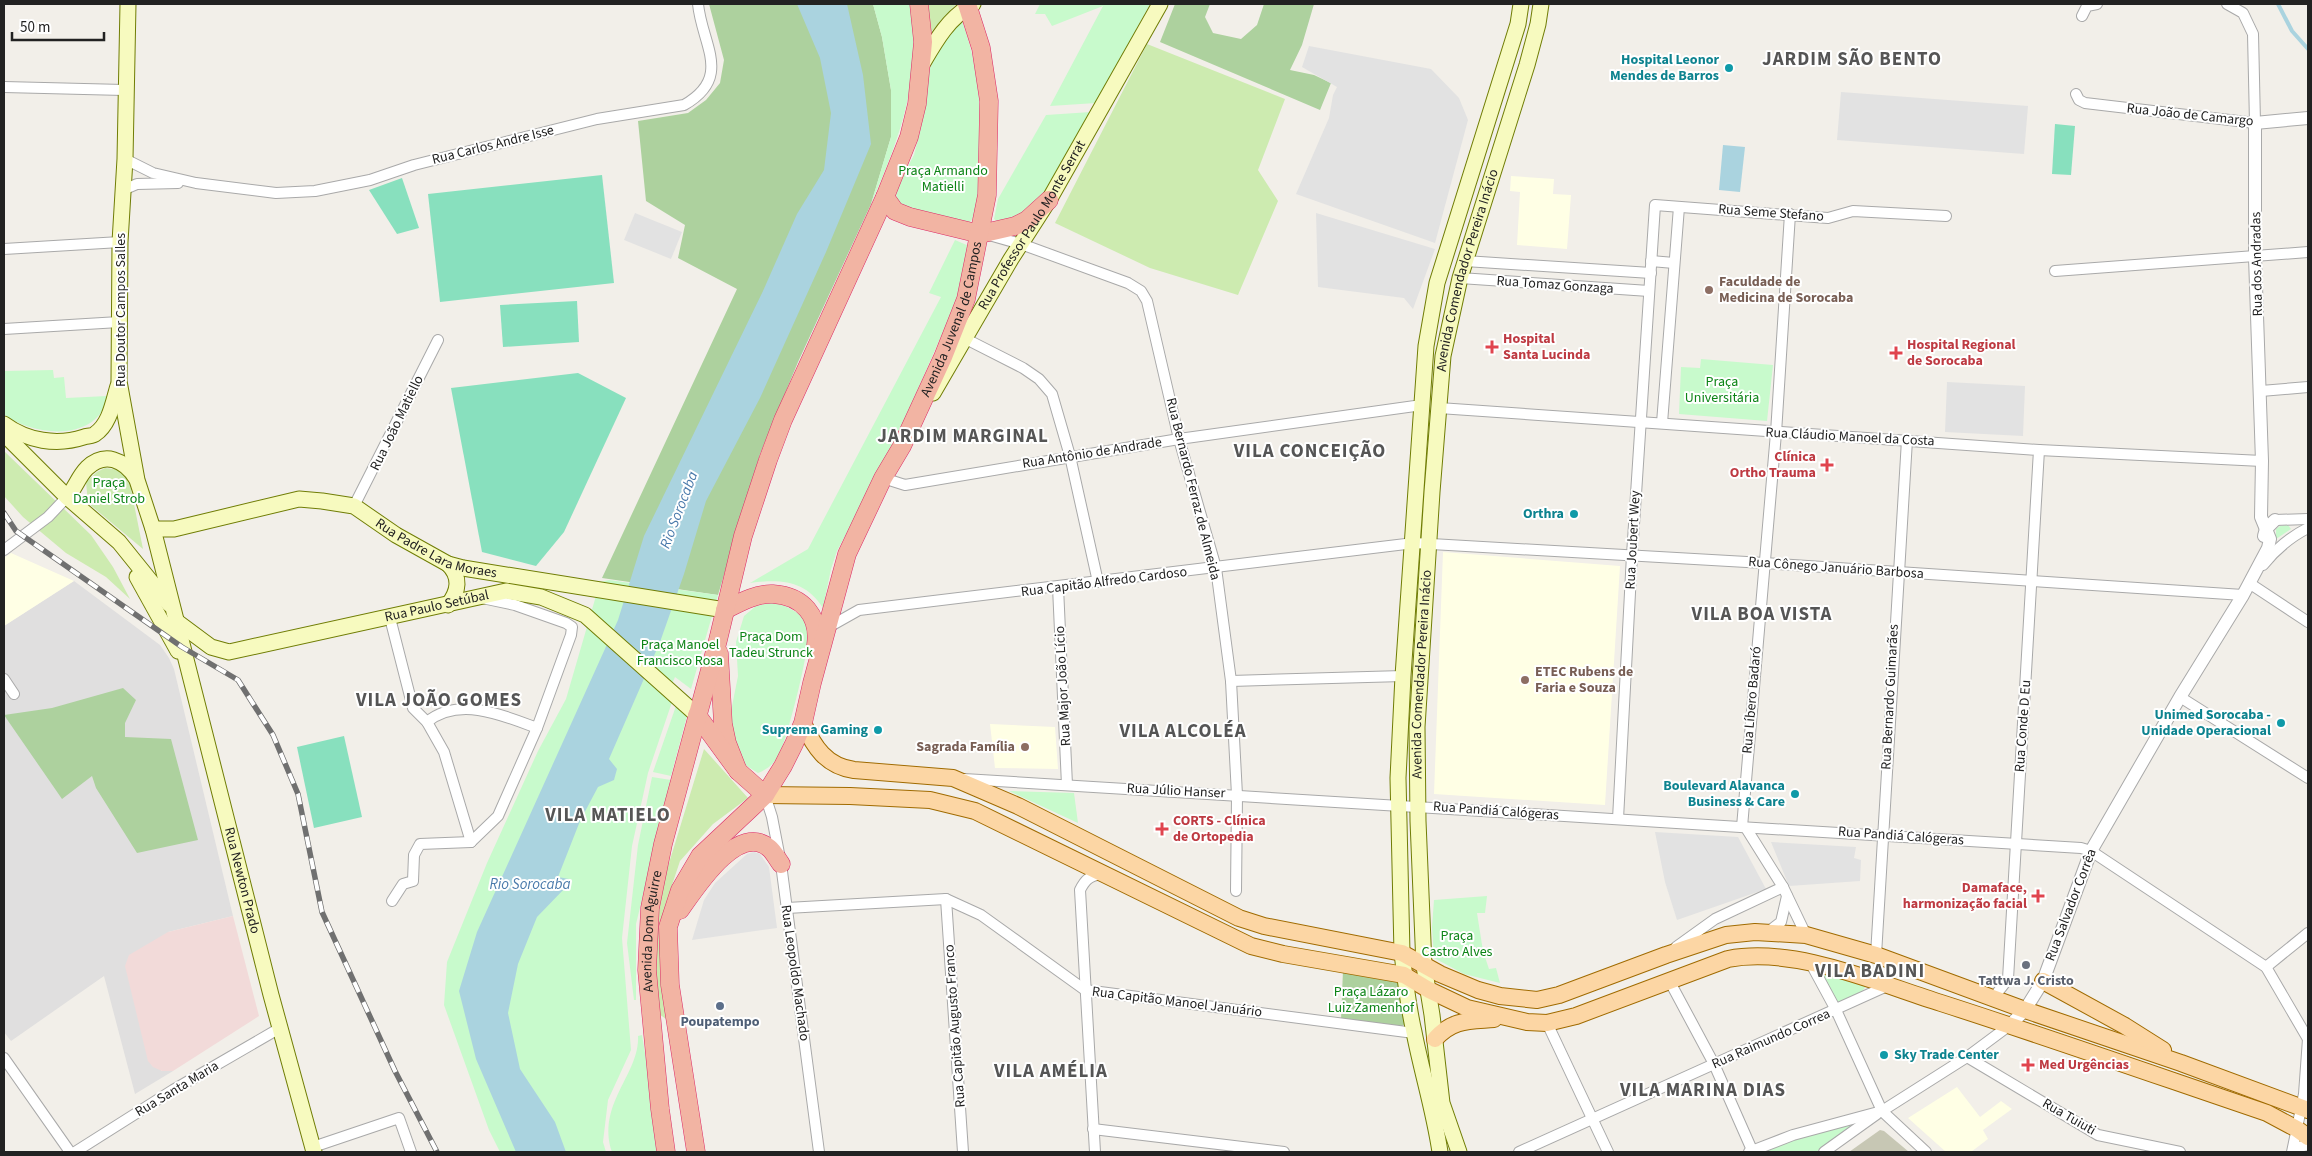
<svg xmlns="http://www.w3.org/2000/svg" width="2312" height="1156" font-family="'Source Sans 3',sans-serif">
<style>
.residential{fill:#e0dfdf}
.commercial{fill:#f2dad9}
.education{fill:#ffffe5}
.construction{fill:#c7c7b4}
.grass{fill:#cdebb0}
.forest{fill:#add19e}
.park{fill:#c8facc}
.pitch{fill:#88e0be}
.parking{fill:#e2e2e2}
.water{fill:#aad3df}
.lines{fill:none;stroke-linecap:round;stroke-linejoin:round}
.stream{stroke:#aad3df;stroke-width:4}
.minor-casing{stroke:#a9a9a9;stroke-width:12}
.tertiary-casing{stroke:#a9a9a9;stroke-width:14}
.secondary-casing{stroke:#707d05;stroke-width:17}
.primary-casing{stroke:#a06b00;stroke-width:18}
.trunk-casing{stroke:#dc2a67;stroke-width:19}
.minor{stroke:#fff;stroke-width:10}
.tertiary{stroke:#fff;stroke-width:12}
.secondary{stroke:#f7fabf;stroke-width:15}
.primary{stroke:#fcd6a4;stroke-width:16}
.trunk{stroke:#f2b4a3;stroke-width:18}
.rail-casing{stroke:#707070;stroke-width:5.5}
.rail{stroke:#fff;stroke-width:4;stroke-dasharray:11;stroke-linecap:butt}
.culture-dot{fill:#0f9aa8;stroke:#fff;stroke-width:2}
.education-dot{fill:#8d6e63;stroke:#fff;stroke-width:2}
.health-dot{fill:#e0444e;stroke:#fff;stroke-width:2}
.worship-dot{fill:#6b7280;stroke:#fff;stroke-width:2}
.service-dot{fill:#5c6f8a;stroke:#fff;stroke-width:2}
.labels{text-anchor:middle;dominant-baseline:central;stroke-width:4;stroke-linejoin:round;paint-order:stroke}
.culture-label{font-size:14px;font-weight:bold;fill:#0d838f;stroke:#fff;text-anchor:end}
.street-label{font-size:14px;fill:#222;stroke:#fff}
.park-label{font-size:14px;fill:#0c8416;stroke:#fff}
.education-label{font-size:14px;font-weight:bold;fill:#785e54;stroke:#fff;text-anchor:start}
.health-label{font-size:14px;font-weight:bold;fill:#be3a42;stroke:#fff;text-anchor:start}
.worship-label{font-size:14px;font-weight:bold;fill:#5b616d;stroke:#fff}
.service-label{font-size:14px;font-weight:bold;fill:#4e5e75;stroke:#fff}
.water-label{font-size:15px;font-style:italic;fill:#4a7aab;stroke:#fff}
.district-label{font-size:19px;font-weight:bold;letter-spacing:1px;fill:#555;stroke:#fff}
</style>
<rect width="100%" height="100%" fill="#f2efe9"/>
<!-- residential -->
<polygon class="residential" points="74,581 160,645 169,658 174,669 233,916 168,932 161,1071 173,1071 135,1094 104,976 11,1041 4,1032 4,626"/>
<!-- commercial -->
<polygon class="commercial" points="233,916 259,1016 173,1071 162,1071 153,1067 148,1061 125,966 129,955 168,932"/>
<!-- education -->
<g class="education">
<polygon points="1511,176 1554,179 1553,194 1571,195 1567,249 1517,245 1520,192 1510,191"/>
<polygon points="1443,552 1620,566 1605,805 1434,794"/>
<polygon points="11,553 74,581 4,626 4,558"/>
<polygon points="990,724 1055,727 1058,769 995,768"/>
<polygon points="1957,1087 1980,1117 2001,1101 2012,1109 1983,1130 1988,1139 1971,1152 1946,1152 1908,1118"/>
</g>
<!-- construction -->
<polygon class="construction" points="1880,1130 1884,1131 1909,1152 1849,1152"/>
<!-- grass -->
<g class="grass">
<polygon points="925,4 956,4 931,32 928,31"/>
<polygon points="1147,44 1285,99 1258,170 1278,201 1238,295 1150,268 1055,223"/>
<polygon points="4,451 91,535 113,567 130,599 106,577 66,553 23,517 4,496"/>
<polygon points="105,468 120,470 129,479 143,549 88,503 86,482 97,472"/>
<polygon points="704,749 748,798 713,824 680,861 665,906 660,954 666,1019 659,1014 653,991 658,899"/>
</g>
<!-- forest -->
<g class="forest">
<polygon points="709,4 873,4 882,37 891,90 891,137 871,204 798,362 760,454 718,595 602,578 737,289 678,258 685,225 646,201 638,121 688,113 706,100 720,83 724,60"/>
<polygon points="1175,4 1210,4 1205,17 1213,33 1241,39 1257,25 1264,4 1314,4 1302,45 1290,70 1314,75 1331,83 1320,110 1160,42"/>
<polygon points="123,688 136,700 125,723 125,737 171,739 198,840 137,853 96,788 92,776 62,799 4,715 52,708"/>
<polygon points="1343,970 1399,982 1407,1022 1401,1027 1341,1020"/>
</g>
<!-- park -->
<g class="park">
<path d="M873 4H912C920 82 902 133 871 204L891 137V90L882 37Z"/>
<polygon points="1040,4 1150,4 1096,103 1050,106 1103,6 1052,26 1045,14 1035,14"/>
<path d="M962 21C985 82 983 150 976 214L970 222 930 215 898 204 896 194 899 183 914 155 921 127 929 69 941 43Z"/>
<polygon points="1091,112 1045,193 1035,205 1011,219 998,222 994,219 998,199 1046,115"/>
<path d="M955 240 969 246 964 284 892 448 837 551 831 569 823 608C805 580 781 579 750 583L808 549 941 297 929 293Z"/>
<polygon points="1701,359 1773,365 1767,421 1679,414 1681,367 1700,368"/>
<path d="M53 370 54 378 64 377 66 398 107 396C105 401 104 409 100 414 79 441 27 433 4 414V371Z"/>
<polygon points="2288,525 2291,529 2276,539 2276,529 2280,526"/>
<polygon points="609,580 718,595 691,689 675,677 666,698 672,702 648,773 632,846 622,938 631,1050 608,1100 603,1142 606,1152 500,1152 489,1130 444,1005 447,962 487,863 538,751 566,699 600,582"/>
<path d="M774 602C788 607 805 613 808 629 811 647 788 735 780 753 775 763 768 769 758 773L742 763 728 726 738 676 736 642 744 616 756 606Z"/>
<polygon points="677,703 687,716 671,776 653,772"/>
<polygon points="652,777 671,780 636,924 636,1000 634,1000 627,943 638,845"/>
<polygon points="1009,791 1074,793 1078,823"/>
<polygon points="1487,896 1485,913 1477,913 1483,951 1489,969 1496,968 1500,983 1464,974 1434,958 1432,927 1434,900"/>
<polygon points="1819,968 1866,986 1861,993 1836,1004"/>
<path d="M642 1035 648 1071 657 1152H612C596 1104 640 1074 638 1036Z"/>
<polygon points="1853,1124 1816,1152 1761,1152 1797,1137"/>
</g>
<!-- pitch -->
<g class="pitch">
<polygon points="2055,124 2075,126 2071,175 2052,174"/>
<polygon points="602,175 614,283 440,302 428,194"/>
<polygon points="402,178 419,228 397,234 369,190"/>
<polygon points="577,301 579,342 503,347 500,305"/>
<polygon points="578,373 626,398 564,532 536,566 482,552 451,388"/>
<polygon points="344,736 362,817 314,828 297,747"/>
</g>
<!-- parking -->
<g class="parking">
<polygon points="1309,46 1431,69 1459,98 1468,120 1435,243 1296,194 1329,118 1333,95 1337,87 1302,67"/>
<polygon points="1841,92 2028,106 2024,154 1837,140"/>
<polygon points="635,213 682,232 671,259 624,240"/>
<polygon points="1316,213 1435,249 1413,309 1404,298 1318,287"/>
<polygon points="1947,382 2025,386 2023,436 1945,432"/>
<polygon points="1655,832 1738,837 1766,889 1677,920 1665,882"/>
<polygon points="1771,842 1856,847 1854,858 1861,860 1860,881 1789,886"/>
<polygon points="754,852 760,854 769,867 777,928 692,940 704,900 715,883 747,854"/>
</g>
<!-- water -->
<g class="water">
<polygon points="797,4 847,4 863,75 871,144 826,252 760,398 706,501 684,574 660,642 609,759 617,769 614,780 598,787 580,821 558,877 569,879 566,887 537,917 518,964 508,1013 520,1069 555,1122 566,1152 516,1152 476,1059 459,991 477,932 618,620 644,536 763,291 797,214 824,170 831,113 820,58"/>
<polygon points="1723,145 1745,147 1740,192 1719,190"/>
</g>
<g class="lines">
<!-- stream -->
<polyline class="stream" points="2278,4 2292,31 2308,49"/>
<defs>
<g id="minor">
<polyline points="2082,16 2087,6 2097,4"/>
<polyline points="4,87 124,90"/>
<polyline points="2076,94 2079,100 2085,103 2255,123 2253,34 2243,13 2227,4"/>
<path d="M125 159 153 173 196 183 276 193 315 191 370 180 414 165 597 119 684 105C733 77 702 45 698 4"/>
<polyline points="123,190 137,184 178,183"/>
<polyline points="989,235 1021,244 1128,283 1141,291 1147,301 1179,439 1216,568 1231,681 1237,795 1236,891"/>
<polyline points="4,249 120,242"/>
<polyline points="1465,261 1651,273"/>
<polyline points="1651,261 1674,263"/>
<polyline points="2055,271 2308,252"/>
<polyline points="1460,278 1649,291"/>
<polyline points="4,329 119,322"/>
<polyline points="966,339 1023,368 1039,379 1052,394 1070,456 1098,582"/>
<polyline points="2261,391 2308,387"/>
<polyline points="1439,408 2039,450 2262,461"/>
<polyline points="1662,423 1679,207"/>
<polyline points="883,478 905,485 1179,439 1422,405"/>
<polyline points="354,506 438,340"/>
<polyline points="2275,520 2308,519"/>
<polyline points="4,550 48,517 67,497"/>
<path d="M2263 565C2276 549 2290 537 2308 528"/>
<polyline points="2249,583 2308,622"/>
<polyline points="1058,587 1067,785"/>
<polyline points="390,618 413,708 427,722 444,752 471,842"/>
<polyline points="827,628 859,610 1414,543 1764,563 2243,595"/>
<polyline points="4,679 14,694"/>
<polyline points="1231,681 1403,676"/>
<polyline points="2180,697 2308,778"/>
<path d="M427 722C459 696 503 715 537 728"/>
<polyline points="964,779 2081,848 2091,851 2266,967 2308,1039"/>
<polyline points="765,795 772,817 781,864 819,1152"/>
<polyline points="1618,819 1632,555 1655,205 1828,218 1853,211 1946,216"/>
<polyline points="1742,827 1776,433 1790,214"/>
<polyline points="1746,828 1783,887 1806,935"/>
<polyline points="471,842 498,816 537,728 571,635 572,627 566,623 515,605 482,598"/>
<polyline points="946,899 963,1152"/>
<polyline points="392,901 403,884 413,881 414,855 420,844 471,842"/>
<polyline points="787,908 946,899 981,915 1085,990 1414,1033"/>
<polyline points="1768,932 1781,922 1787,896"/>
<polyline points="1676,947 1715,919 1783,887"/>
<polyline points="1876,955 1907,440"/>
<polyline points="1810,962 1836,1010 1882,1111 1926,1152"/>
<polyline points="2266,967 2308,933"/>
<polyline points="1670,982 1714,1064 1752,1150"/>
<polyline points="1994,997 2008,979 2039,450"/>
<polyline points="1547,1023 1608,1152"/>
<polyline points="1967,1057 2098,1135 2180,1152"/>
<polyline points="4,1058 70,1152"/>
<polyline points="1093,1129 1284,1152"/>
<polyline points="313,1147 399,1118 411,1152"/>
<polyline points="75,1152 173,1090 280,1028"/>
<path d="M1095 1152 1080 890C1085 880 1089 876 1101 874"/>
<polyline points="1519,1152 1887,986"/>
<polyline points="1749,1152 1793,1135 1882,1111 1967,1057 2010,1025"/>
<polyline points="1824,1152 1877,1114"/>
<polyline points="2292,1152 2304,1094 2308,1039"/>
<polyline points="2293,1152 2298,1147 2308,1145"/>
</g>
<g id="tertiary">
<polyline points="2264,536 2266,529 2275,520"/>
<polyline points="2010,1025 2025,1010 2043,981 2091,851 2180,697 2243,595 2268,548 2270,539 2261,517 2262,461 2255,257 2255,123 2308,118"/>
</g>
<g id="secondary">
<path id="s1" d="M128 4 125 159 120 242 119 381 137 480 153 529 271 995 314 1152"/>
<path d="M921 66C935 42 948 18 973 4"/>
<path id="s2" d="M933 393 1011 259 1049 200 1160 4"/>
<path d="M4 424C27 441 57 446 84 437 87 436 93 436 95 434 110 424 113 402 118 386"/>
<polyline points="4,434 67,497 119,542 169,604"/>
<path d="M67 497C75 489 78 477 87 468 105 451 124 460 136 478"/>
<path id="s3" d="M153 529H174L299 499 322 501 354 506 396 535 448 564 463 568 725 610"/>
<polyline points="137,577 178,651"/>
<path d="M448 605C459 591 461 577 448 564"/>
<path id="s4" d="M176 621 211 647 229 652 506 591 541 597 585 615 697 715"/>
<path d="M1440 1152C1434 1111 1422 1073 1414 1032 1408 1006 1405 979 1402 953L1398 778 1403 676 1426 346 1437 283 1518 24 1521 4"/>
<path id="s5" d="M1459 1152 1442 1103 1432 1015 1424 966 1418 821 1417 727 1432 492 1443 356 1460 278 1527 65 1538 24 1541 4"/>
</g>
<g id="primary">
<path d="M803 723C814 747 826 766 854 770L953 778 1018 806 1239 918 1264 926 1402 953 1440 974 1478 990 1500 996 1537 1000 1559 995 1666 955 1726 935 1755 932 1806 935 1876 955 2025 1010 2181 1063 2308 1110"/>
<path d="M765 795 850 796 930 800 975 811 1251 946 1283 954 1404 975 1429 990 1467 1008 1527 1022 1547 1023 1576 1016 1728 959C1795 946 1877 983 1941 1003 2050 1038 2158 1076 2267 1113L2297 1129 2308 1137"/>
<polyline points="2043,981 2125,1026 2163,1050"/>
<path d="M1435 1039C1453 1019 1469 1021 1494 1019"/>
</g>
<g id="trunk">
<polyline points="885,197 895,211 910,217 980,234 1015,226 1027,220 1049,200"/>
<path d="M725 610C739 603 757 593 773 594 803 596 820 616 816 645"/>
<polyline points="719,653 723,724 727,743 738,771"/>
<polyline points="697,715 738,771 765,795"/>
<path d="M680 910C695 889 738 821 769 848 774 852 777 859 781 864"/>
<path id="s6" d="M666 1152 660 1109 647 970 650 908 663 844 718 640 743 536 768 460 783 420 885 197 909 137 917 104 923 42 919 4"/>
<path id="s7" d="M696 1152 670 985 668 927 680 890 700 856 765 795 783 766 794 744 803 723 812 683 847 554 883 478 902 446 943 357 966 299 987 195 989 101 981 48 967 4"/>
</g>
</defs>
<!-- minor casing -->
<use href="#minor" class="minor-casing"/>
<!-- tertiary casing -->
<use href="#tertiary" class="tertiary-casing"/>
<!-- secondary casing -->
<use href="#secondary" class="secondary-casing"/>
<!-- primary casing -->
<use href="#primary" class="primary-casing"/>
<!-- trunk casing -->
<use href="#trunk" class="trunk-casing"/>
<!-- minor -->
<use href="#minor" class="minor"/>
<!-- tertiary -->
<use href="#tertiary" class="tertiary"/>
<!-- secondary -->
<use href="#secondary" class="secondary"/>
<!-- primary -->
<use href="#primary" class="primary"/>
<!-- trunk -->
<use href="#trunk" class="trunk"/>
<defs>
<polyline id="rail" points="4,513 16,531 182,647 238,680 273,735 298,794 322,912 395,1071 437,1152"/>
</defs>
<!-- rail casing -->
<use href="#rail" class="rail-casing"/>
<!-- rail -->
<use href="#rail" class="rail"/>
</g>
<!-- markers -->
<g class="culture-dot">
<circle cx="1729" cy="68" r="5"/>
<circle cx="1574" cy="514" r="5"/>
<circle cx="2281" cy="723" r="5"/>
<circle cx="878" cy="730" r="5"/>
<circle cx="1795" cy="794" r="5"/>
<circle cx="1884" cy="1055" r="5"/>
</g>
<g class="education-dot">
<circle cx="1709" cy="290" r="5"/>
<circle cx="1525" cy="680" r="5"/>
<circle cx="1025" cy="747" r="5"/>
</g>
<g class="health-dot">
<path d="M1489.5 339.5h5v5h5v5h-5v5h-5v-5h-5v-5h5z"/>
<path d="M1893.5 345.5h5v5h5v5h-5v5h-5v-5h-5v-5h5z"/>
<path d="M1824.5 457.5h5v5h5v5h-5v5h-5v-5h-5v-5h5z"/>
<path d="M1159.5 821.5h5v5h5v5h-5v5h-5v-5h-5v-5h5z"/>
<path d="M2035.5 888.5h5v5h5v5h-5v5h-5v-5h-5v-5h5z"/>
<path d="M2025.5 1057.5h5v5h5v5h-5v5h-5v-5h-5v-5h5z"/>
</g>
<circle class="worship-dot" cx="2026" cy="965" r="5"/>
<circle class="service-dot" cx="720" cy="1006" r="5"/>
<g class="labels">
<!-- culture labels -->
<g class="culture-label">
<text x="1719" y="60">Hospital Leonor<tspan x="1719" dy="16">Mendes de Barros</tspan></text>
<text x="1564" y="514">Orthra</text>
<text x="2271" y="715">Unimed Sorocaba -<tspan x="2271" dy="16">Unidade Operacional</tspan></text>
<text x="868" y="730">Suprema Gaming</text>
<text x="1785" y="786">Boulevard Alavanca<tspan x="1785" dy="16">Business &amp; Care</tspan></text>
<text x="1894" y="1055" text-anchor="start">Sky Trade Center</text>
</g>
<!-- street labels -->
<g class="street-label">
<text transform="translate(2190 115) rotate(6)">Rua João de Camargo</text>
<text transform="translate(493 145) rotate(-14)">Rua Carlos Andre Isse</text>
<text transform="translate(1771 213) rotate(4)">Rua Seme Stefano</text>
<text stroke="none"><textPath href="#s2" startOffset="195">Rua Professor Paulo Monte Serrat</textPath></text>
<text transform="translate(2257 264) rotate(-91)">Rua dos Andradas</text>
<text stroke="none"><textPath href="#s5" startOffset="890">Avenida Comendador Pereira Inácio</textPath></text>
<text transform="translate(1555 285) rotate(4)">Rua Tomaz Gonzaga</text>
<text transform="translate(121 310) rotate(-90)">Rua Doutor Campos Salles</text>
<text stroke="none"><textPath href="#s7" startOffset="909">Avenida Juvenal de Campos</textPath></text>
<text transform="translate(397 423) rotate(-64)">Rua João Matiello</text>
<text transform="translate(1850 437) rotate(3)">Rua Cláudio Manoel da Costa</text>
<text transform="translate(1092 453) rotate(-9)">Rua Antônio de Andrade</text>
<text transform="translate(1193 489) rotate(76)">Rua Bernardo Ferraz de Almeida</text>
<text transform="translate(1633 540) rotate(-87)">Rua Joubert Wey</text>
<text stroke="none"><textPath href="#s3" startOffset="299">Rua Padre Lara Moraes</textPath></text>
<text transform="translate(1836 568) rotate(4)">Rua Cônego Januário Barbosa</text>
<text transform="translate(1104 582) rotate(-7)">Rua Capitão Alfredo Cardoso</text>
<text stroke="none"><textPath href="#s4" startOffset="275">Rua Paulo Setúbal</textPath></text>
<text stroke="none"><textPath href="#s5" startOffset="482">Avenida Comendador Pereira Inácio</textPath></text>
<text transform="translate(1063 686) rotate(-93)">Rua Major João Lício</text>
<text transform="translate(1890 697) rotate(-87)">Rua Bernardo Guimarães</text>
<text transform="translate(1752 700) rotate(-85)">Rua Líbero Badaró</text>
<text transform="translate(2023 726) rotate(-86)">Rua Conde D Eu</text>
<text transform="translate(1176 791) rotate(3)">Rua Júlio Hanser</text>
<text transform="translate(1496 811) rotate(4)">Rua Pandiá Calógeras</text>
<text transform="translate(1901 836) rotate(4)">Rua Pandiá Calógeras</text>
<text stroke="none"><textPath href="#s1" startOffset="892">Rua Newton Prado</textPath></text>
<text transform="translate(2071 905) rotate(-69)">Rua Salvador Corrêa</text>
<text stroke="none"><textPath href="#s6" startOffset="222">Avenida Dom Aguirre</textPath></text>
<text transform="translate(795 973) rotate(82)">Rua Leopoldo Machado</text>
<text transform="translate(1177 1002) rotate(7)">Rua Capitão Manoel Januário</text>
<text transform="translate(955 1026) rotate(-94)">Rua Capitão Augusto Franco</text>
<text transform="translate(1771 1039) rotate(-24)">Rua Raimundo Correa</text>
<text transform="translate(177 1089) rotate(-31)">Rua Santa Maria</text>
<text transform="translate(2069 1117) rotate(30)">Rua Tuiuti</text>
</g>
<!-- park labels -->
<g class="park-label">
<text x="943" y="171">Praça Armando<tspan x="943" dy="16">Matielli</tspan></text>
<text x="1722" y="382">Praça<tspan x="1722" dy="16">Universitária</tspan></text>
<text x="109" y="483">Praça<tspan x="109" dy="16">Daniel Strob</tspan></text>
<text x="771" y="637">Praça Dom<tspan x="771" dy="16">Tadeu Strunck</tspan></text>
<text x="680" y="645">Praça Manoel<tspan x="680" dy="16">Francisco Rosa</tspan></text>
<text x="1457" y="936">Praça<tspan x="1457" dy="16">Castro Alves</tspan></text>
<text x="1371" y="992">Praça Lázaro<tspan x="1371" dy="16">Luiz Zamenhof</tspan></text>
</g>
<!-- education labels -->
<g class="education-label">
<text x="1719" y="282">Faculdade de<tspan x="1719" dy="16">Medicina de Sorocaba</tspan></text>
<text x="1535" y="672">ETEC Rubens de<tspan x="1535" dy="16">Faria e Souza</tspan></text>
<text x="1015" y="747" text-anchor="end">Sagrada Família</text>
</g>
<!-- health labels -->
<g class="health-label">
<text x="1503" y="339">Hospital<tspan x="1503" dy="16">Santa Lucinda</tspan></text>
<text x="1907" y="345">Hospital Regional<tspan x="1907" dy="16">de Sorocaba</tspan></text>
<text x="1816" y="457" text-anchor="end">Clínica<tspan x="1816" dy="16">Ortho Trauma</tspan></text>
<text x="1173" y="821">CORTS - Clínica<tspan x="1173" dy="16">de Ortopedia</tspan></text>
<text x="2027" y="888" text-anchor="end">Damaface,<tspan x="2027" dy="16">harmonização facial</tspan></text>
<text x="2039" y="1065">Med Urgências</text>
</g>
<!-- worship labels -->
<g class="worship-label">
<text x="2026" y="981">Tattwa J. Cristo</text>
</g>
<!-- service labels -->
<g class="service-label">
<text x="720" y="1022">Poupatempo</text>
</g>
<!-- water labels -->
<g class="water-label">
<text transform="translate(679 510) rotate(-69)">Rio Sorocaba</text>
<text x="530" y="884">Rio Sorocaba</text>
</g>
<!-- district labels -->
<g class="district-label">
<text x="1852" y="59">JARDIM SÃO BENTO</text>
<text x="963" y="436">JARDIM MARGINAL</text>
<text x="1310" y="451">VILA CONCEIÇÃO</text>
<text x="1762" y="614">VILA BOA VISTA</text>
<text x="439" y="700">VILA JOÃO GOMES</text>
<text x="1183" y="731">VILA ALCOLÉA</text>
<text x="608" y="815">VILA MATIELO</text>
<text x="1870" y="971">VILA BADINI</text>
<text x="1051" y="1071">VILA AMÉLIA</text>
<text x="1703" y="1090">VILA MARINA DIAS</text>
</g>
</g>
<!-- border -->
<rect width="2312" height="1156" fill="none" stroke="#222222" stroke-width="10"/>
<!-- scale -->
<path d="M12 32v8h92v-8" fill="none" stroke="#222222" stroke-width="2.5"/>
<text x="20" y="32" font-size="15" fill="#222222" stroke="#ffffff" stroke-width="4" paint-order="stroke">50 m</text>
</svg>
